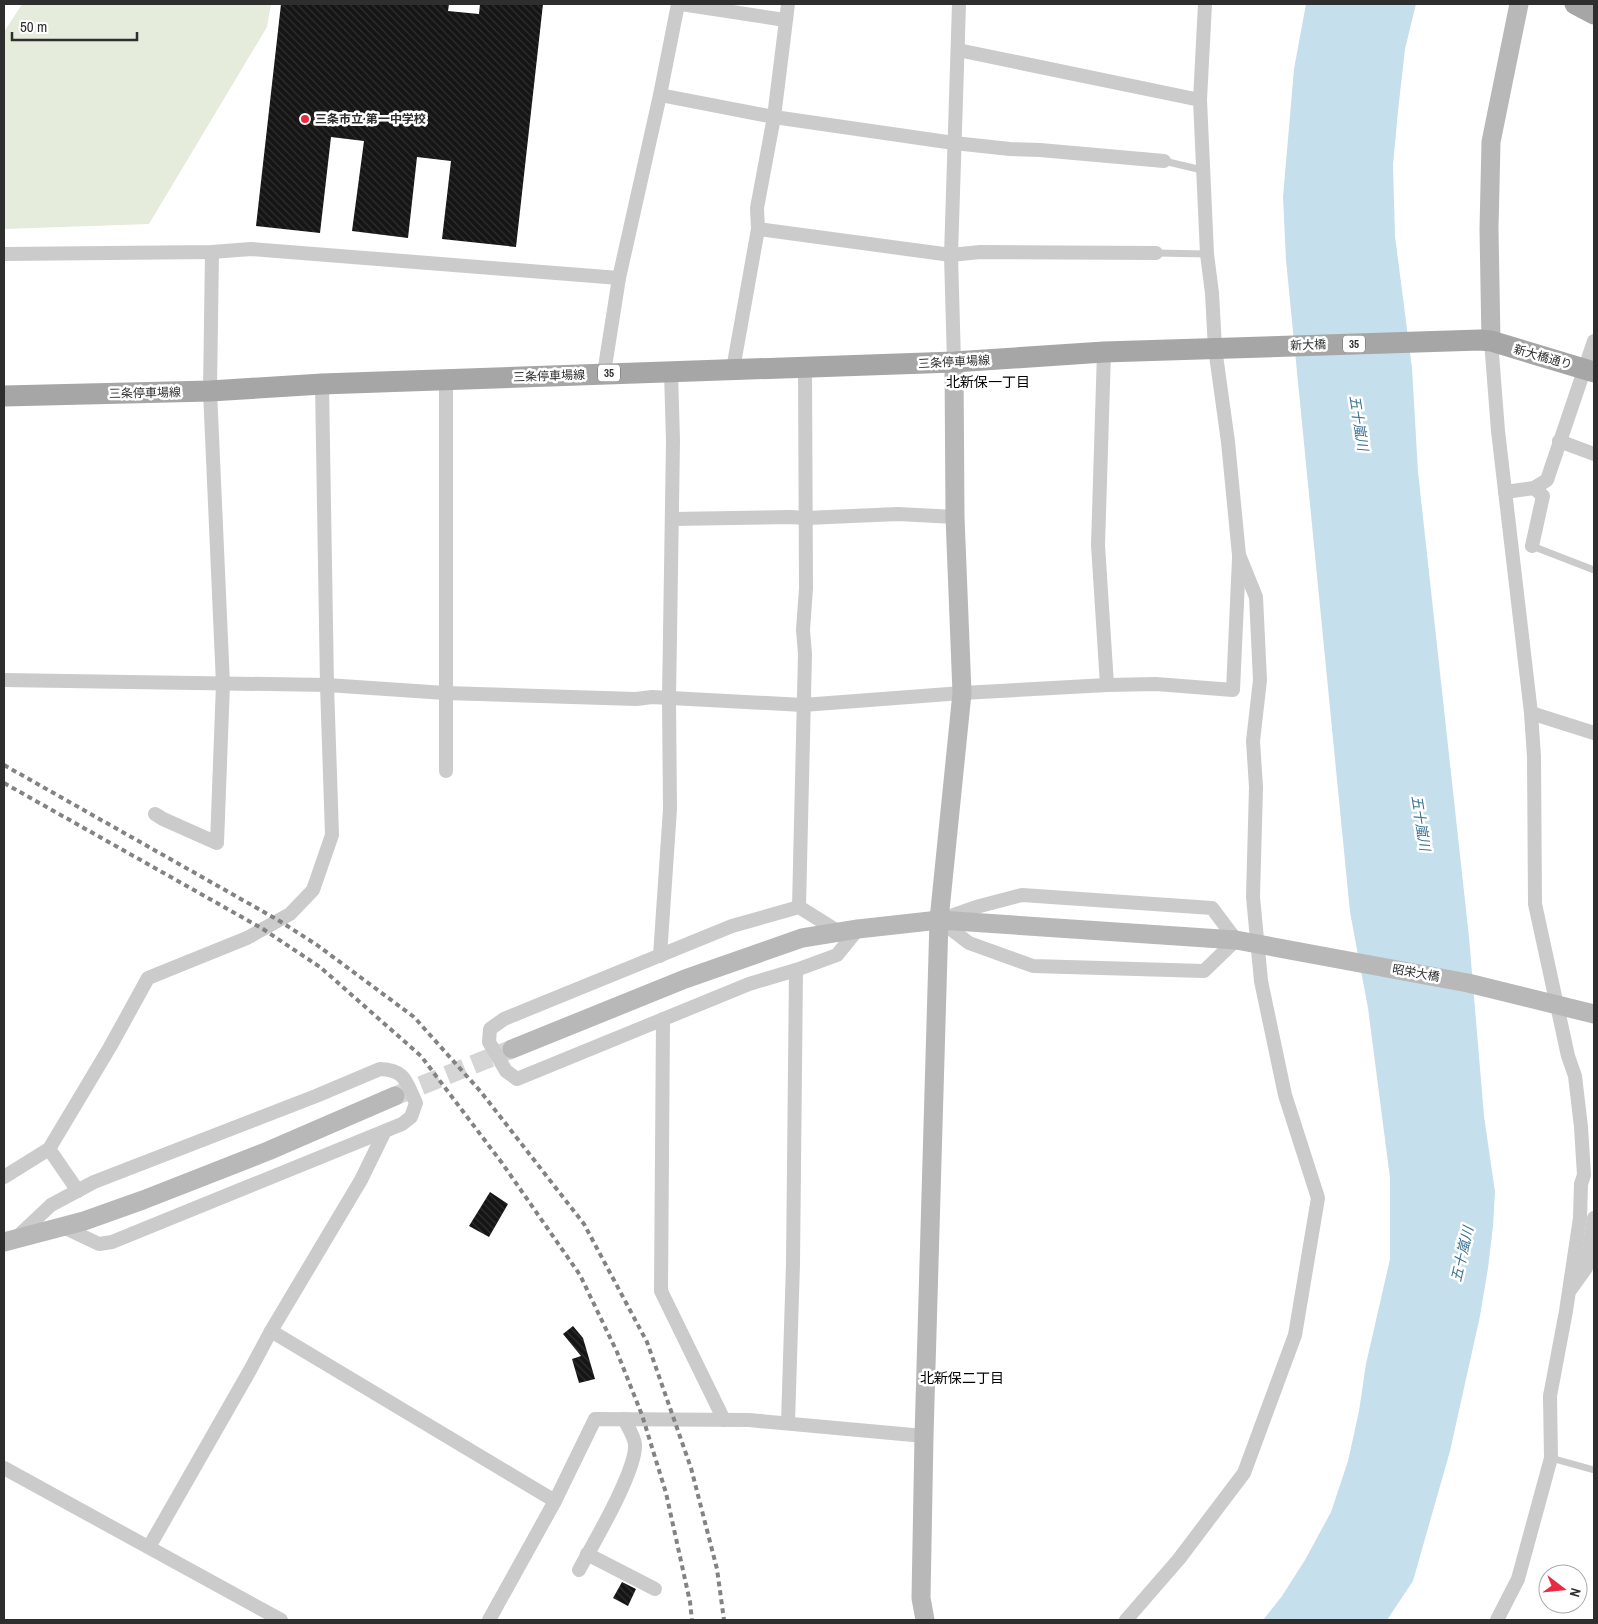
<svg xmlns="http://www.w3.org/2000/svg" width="1598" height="1624" font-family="'Archivo Narrow','Noto Sans JP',sans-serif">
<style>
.green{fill:#e5ecdb}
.water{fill:#c6dfec}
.building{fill:url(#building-back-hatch)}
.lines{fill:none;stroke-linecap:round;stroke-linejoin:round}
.secondary-tunnel{stroke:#d5d5d5;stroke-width:19;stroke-dasharray:19 9;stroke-linecap:butt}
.lane{stroke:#cbcbcb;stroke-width:7}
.street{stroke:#cbcbcb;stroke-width:14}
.secondary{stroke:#b8b8b8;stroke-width:19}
.primary{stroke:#a6a6a6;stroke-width:21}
.rail{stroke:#838383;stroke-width:4;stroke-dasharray:5 4;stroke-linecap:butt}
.secondary-bridge{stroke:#b8b8b8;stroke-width:19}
.poi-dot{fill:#e92b41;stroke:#fff;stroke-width:2}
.labels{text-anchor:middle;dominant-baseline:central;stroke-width:5;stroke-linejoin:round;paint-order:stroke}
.shield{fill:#fff;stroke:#6d6d6d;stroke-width:1}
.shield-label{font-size:11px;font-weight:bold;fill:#2e2e2e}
.poi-label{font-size:12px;font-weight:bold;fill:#2e2e2e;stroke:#fff;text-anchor:start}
.street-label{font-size:12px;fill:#2e2e2e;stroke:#fff}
.neighbourhood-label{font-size:14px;fill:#000;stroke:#fff}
.water-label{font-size:14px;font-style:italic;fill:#3a7392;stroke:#fff}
</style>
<defs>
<pattern id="building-back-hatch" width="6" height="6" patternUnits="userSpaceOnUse" patternTransform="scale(1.25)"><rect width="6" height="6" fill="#151515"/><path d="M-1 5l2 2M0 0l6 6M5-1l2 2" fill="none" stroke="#2f2f2f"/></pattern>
</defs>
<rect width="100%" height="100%" fill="#fff"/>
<!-- green -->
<polygon class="green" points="22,4 271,4 267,27 149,224 4,229 4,32"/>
<!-- water -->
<polygon class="water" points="1306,4 1416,4 1405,49 1398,111 1393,165 1395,236 1412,368 1418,472 1469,937 1484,1116 1495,1192 1493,1226 1488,1268 1480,1316 1450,1451 1413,1581 1387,1620 1263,1620 1282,1596 1305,1560 1331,1512 1348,1461 1359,1411 1366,1364 1390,1259 1390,1178 1368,1008 1350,912 1286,260 1283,197 1294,69"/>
<!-- building -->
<g class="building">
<polygon points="281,4 449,4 448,11 479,14 480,4 543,4 516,247 442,239 451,161 417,157 408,238 352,231 364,141 331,137 320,233 256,226"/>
<polygon points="490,1192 508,1204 489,1237 469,1226"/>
<polygon points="573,1326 583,1338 595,1379 579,1383 572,1359 581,1356 563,1334"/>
<polygon points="622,1582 636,1589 628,1606 613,1598"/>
</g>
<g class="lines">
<!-- secondary-tunnel -->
<polyline class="secondary-tunnel" points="395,1096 512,1049"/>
<!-- lane -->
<g class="lane">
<polyline points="1164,161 1202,170"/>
<polyline points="1156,253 1207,254"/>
<polyline points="1532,546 1594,570"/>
<polyline points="1551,1458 1594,1470"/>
</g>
<!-- street -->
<g class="street">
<polyline points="681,4 785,20"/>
<polyline points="958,50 1200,100"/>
<polyline points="660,95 774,117 954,143 1010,149 1040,150 1164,161"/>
<polyline points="758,229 951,255 980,252 1156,253"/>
<polyline points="4,254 212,252 251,249 619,278"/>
<polyline points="1491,341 1498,431 1531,713 1534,757 1535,904 1568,1056 1575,1076 1581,1127 1584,1175 1581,1184 1580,1218 1566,1311 1550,1396 1551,1458 1518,1579 1497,1620"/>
<polyline points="1104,352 1098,545 1107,685"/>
<polyline points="954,362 951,255 959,4"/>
<polyline points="733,369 758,229 757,208 774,117 788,4"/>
<polyline points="604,373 619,278 660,95 678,4"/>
<polyline points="1559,441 1594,454"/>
<polyline points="1505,492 1534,488 1547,480 1594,341"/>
<polyline points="672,519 790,517 806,518 898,514 955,517"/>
<polyline points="1532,546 1543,496 1534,488"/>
<polyline points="4,680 327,685 445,693 636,699 652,697 803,705 962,693 1107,685 1156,684 1233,690 1239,559"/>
<polyline points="1531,713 1594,733"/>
<polyline points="446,771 446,379"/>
<polyline points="155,814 163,819 217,843 223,684 210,391 212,252"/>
<polygon points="1022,895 1212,908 1236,940 1204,971 1033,966 969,943 939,920 976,907"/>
<polyline points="799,907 805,654 803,630 806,588 805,368"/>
<polyline points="839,932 799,907 732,926 504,1019 490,1029 489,1042 506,1071 517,1079 749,984 796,970 837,955 858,929"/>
<polyline points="660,956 670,809 669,699 673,441 671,372"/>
<polyline points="663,1019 661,1291 724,1420"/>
<polyline points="49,1149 78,1191"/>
<polyline points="4,1177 49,1149 110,1047 148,978 247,938 290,914 313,890 332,835 327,685 322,384"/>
<path d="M16 1238 51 1205 94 1182 316 1096 380 1069C406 1070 406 1082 416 1103L411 1117 402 1124 112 1242 99 1244 61 1226"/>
<polyline points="1571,1289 1586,1268 1594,1218"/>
<polyline points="271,1331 555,1501"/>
<polyline points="788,1423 793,1264 796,970"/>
<polyline points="4,1468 281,1620"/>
<polyline points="149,1547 249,1372 271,1331 361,1180 385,1131"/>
<polyline points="587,1554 655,1589"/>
<path d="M579 1570C593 1544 637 1470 635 1444 634 1436 628 1427 624 1419"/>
<polyline points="489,1620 555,1501 595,1419 749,1420 924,1436"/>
<polyline points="1126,1620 1179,1559 1244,1473 1295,1335 1318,1198 1285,1095 1261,981 1253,897 1256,787 1253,741 1260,680 1256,597 1239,555 1228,442 1215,348 1212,293 1207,254 1200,100 1205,4"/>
</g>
<!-- secondary -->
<g class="secondary">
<polyline points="1491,341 1489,229 1491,142 1519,4"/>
<polyline points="512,1049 685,979 802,938 858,929 939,920 1236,940"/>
<polyline points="4,1242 84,1221 143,1200 268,1151 395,1096"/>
<polyline points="925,1620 921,1598 924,1436 939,920 962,693 955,517 954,362"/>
</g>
<!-- primary -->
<g class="primary">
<polyline points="1575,4 1594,14"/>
<polyline points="4,396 210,391 322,384 954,362 1104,352 1480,340 1491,341 1594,372"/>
</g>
<!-- rail -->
<g class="rail">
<polyline points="4,765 278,920 317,945 414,1017 481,1092 584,1224 647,1342 691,1468 717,1569 724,1620"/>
<polyline points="4,783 263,929 320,967 421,1056 502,1163 580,1275 617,1352 642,1415 666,1493 690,1602 692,1620"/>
</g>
<!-- secondary-bridge -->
<polyline class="secondary-bridge" points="1236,940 1468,983 1594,1014"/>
</g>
<!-- markers -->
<circle class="poi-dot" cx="305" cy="119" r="5"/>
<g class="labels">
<!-- shield labels -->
<g class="shield">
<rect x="1343" y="335.5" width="22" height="17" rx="4"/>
<rect x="598" y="364.5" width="22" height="17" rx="4"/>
</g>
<g class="shield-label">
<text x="1354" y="344">35</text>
<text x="609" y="373">35</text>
</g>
<!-- poi labels -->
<g class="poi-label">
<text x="315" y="119">三条市立 第一中学校</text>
</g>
<!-- street labels -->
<g class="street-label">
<text transform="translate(1308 345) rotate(-2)">新大橋</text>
<text transform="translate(1543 357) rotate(16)">新大橋通り</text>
<text transform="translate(954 362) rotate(-3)">三条停車場線</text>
<text transform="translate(549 376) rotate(-2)">三条停車場線</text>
<text transform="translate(145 393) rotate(-1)">三条停車場線</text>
<text transform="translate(1416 973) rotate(10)">昭栄大橋</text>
</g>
<!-- neighbourhood labels -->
<g class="neighbourhood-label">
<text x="988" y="382">北新保一丁目</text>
<text x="962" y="1378">北新保二丁目</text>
</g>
<!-- water labels -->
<g class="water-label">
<text transform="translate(1359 423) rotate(81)">五十嵐川</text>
<text transform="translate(1421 823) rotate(81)">五十嵐川</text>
<text transform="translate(1462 1254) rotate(-77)">五十嵐川</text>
</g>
</g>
<!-- border -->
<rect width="1598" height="1624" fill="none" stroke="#2e2e2e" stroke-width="10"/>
<!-- north arrow -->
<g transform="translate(1563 1589) rotate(106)"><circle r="24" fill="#ffffff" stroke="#ababab"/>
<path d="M0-4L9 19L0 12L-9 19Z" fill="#e92b41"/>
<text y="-8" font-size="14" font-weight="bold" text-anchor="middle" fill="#2e2e2e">N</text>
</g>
<!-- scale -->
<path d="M12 32v8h125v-8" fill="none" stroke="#2e2e2e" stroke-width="2.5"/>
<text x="20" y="32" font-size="15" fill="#2e2e2e" stroke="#ffffff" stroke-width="4" paint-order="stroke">50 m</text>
</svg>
